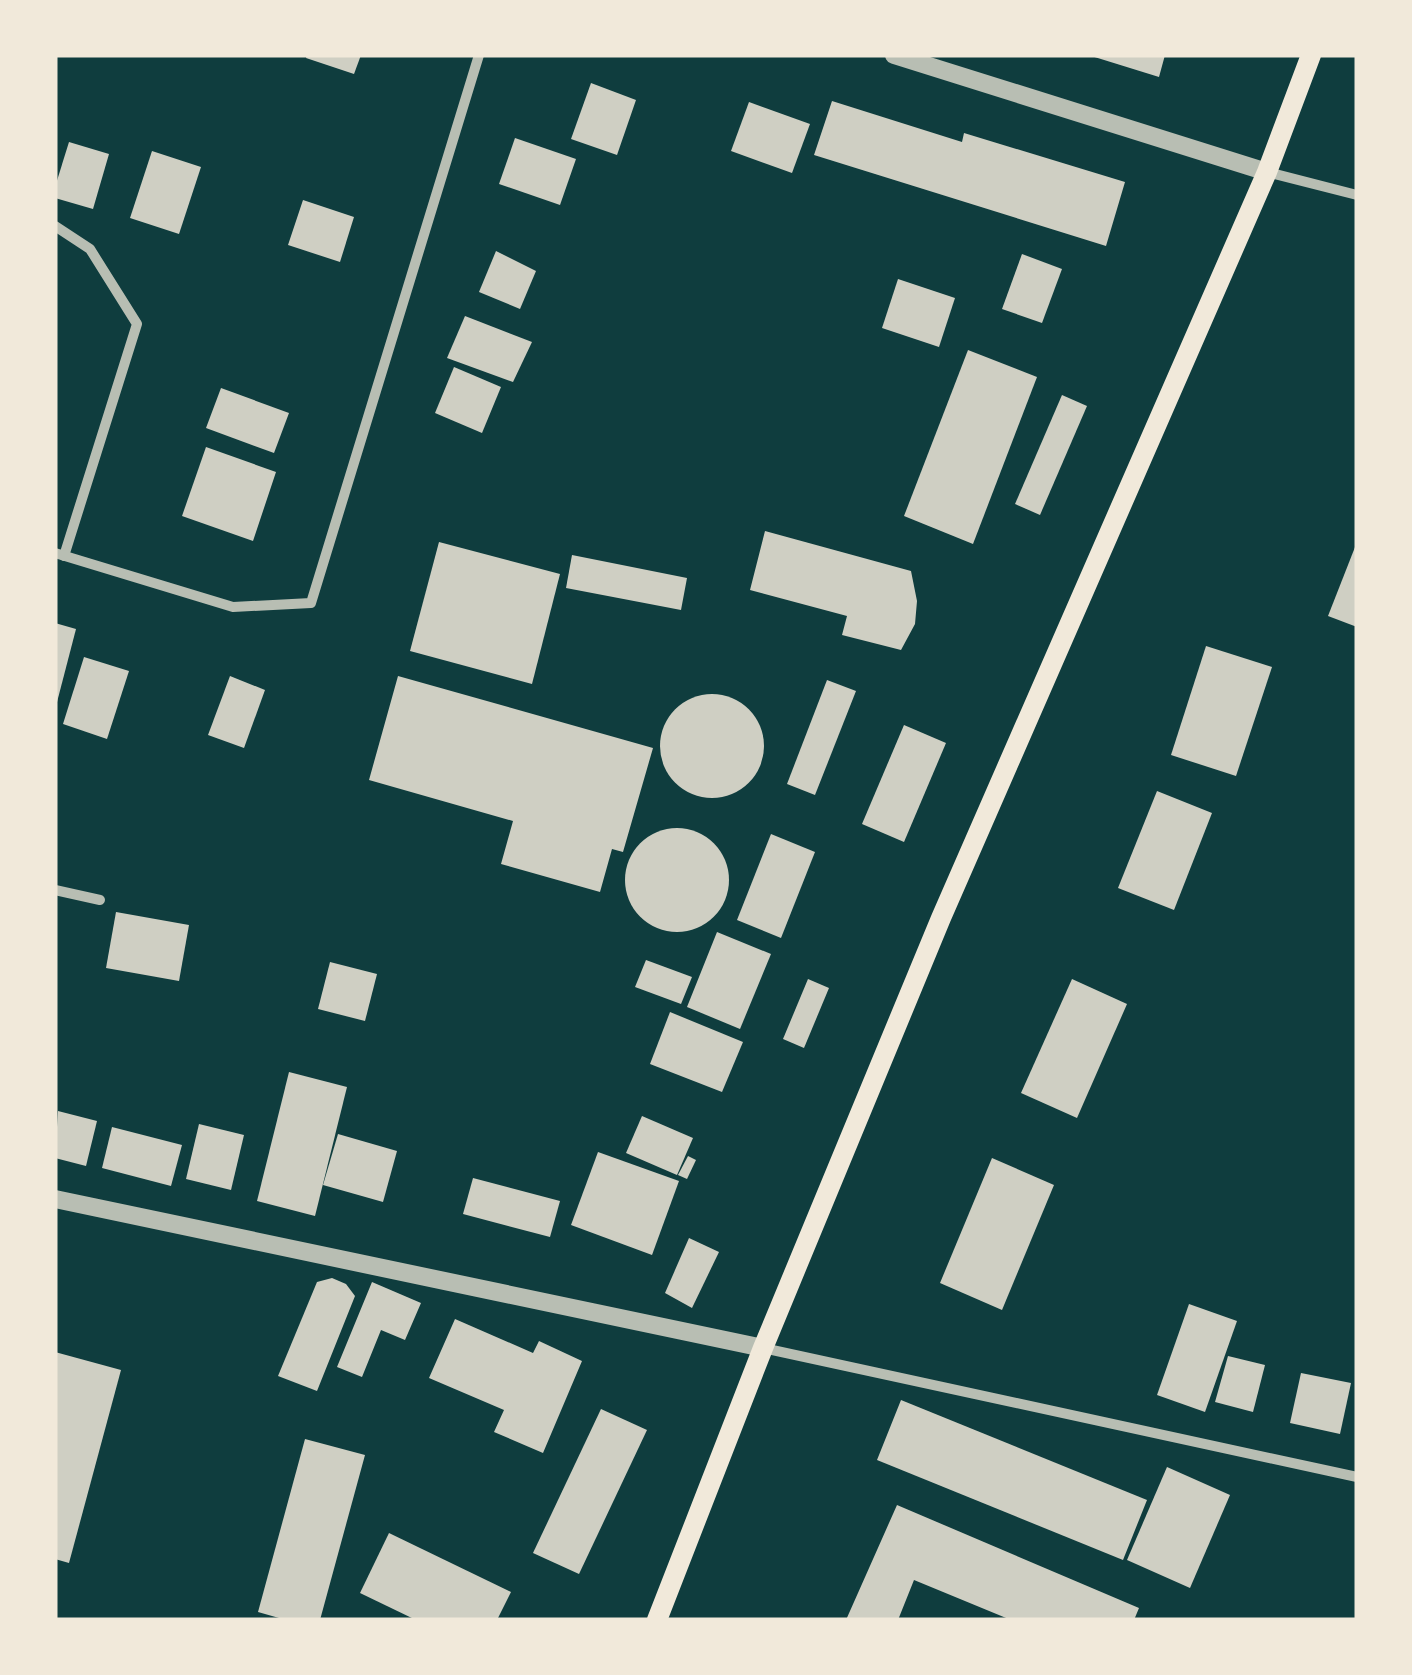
<svg xmlns="http://www.w3.org/2000/svg" width="1412" height="1675" font-family="'Exo 2',sans-serif">
<style>
.building{fill:#cfcfc3}
.lines{fill:none;stroke-linecap:round;stroke-linejoin:round}
.minor{stroke:#b8beb3;stroke-width:10}
.tertiary{stroke:#b8beb3;stroke-width:18}
.secondary{stroke:#f1e9da;stroke-width:20}
</style>
<rect width="100%" height="100%" fill="#0f3d3e"/>
<!-- building -->
<g class="building">
<polygon points="307,55 361,55 354,74 306,58"/>
<polygon points="1088,55 1165,55 1159,77"/>
<polygon points="591,83 636,100 617,155 571,139"/>
<polygon points="832,101 962,142 964,133 1125,182 1106,246 814,155"/>
<polygon points="749,102 810,124 792,173 731,151"/>
<polygon points="515,138 576,159 560,205 499,184"/>
<polygon points="69,142 109,154 93,209 55,198 55,187"/>
<polygon points="152,151 201,167 179,234 130,218"/>
<polygon points="303,200 354,217 340,262 288,245"/>
<polygon points="496,251 536,271 520,309 479,292"/>
<polygon points="1022,254 1062,269 1042,323 1002,309"/>
<polygon points="898,279 955,298 939,347 882,328"/>
<polygon points="465,316 532,342 513,382 447,358"/>
<polygon points="968,350 1037,377 973,544 904,516"/>
<polygon points="454,367 501,387 482,433 435,413"/>
<polygon points="221,388 289,413 274,453 206,428"/>
<polygon points="1062,395 1087,406 1040,515 1015,504"/>
<polygon points="206,447 276,472 253,541 182,516"/>
<polygon points="765,531 911,571 917,601 915,624 901,650 842,635 847,616 750,590"/>
<polygon points="439,542 560,574 532,684 410,651"/>
<polygon points="1357,542 1357,627 1328,616"/>
<polygon points="572,555 687,578 681,610 566,588"/>
<polygon points="55,623 76,629 56,706 55,706"/>
<polygon points="1206,646 1272,667 1236,776 1171,755"/>
<polygon points="84,657 129,671 107,739 63,724"/>
<polygon points="230,676 265,690 244,748 208,735"/>
<polygon points="398,676 653,748 623,852 612,849 600,892 501,864 513,821 369,780"/>
<polygon points="827,680 856,691 815,795 787,784"/>
<circle cx="712" cy="746" r="52"/>
<polygon points="904,725 946,743 904,842 862,824"/>
<polygon points="1157,791 1212,813 1174,910 1118,888"/>
<circle cx="677" cy="880" r="52"/>
<polygon points="771,834 815,852 781,938 737,920"/>
<polygon points="116,912 189,925 179,981 106,968"/>
<polygon points="717,932 771,954 740,1029 687,1007"/>
<polygon points="646,960 692,977 681,1004 635,987"/>
<polygon points="330,962 377,974 365,1021 318,1009"/>
<polygon points="808,979 829,988 804,1048 783,1039"/>
<polygon points="1072,979 1127,1004 1077,1118 1021,1093"/>
<polygon points="670,1012 743,1042 722,1092 650,1064"/>
<polygon points="289,1072 347,1087 315,1216 257,1201"/>
<polygon points="58,1111 97,1121 86,1166 55,1158"/>
<polygon points="642,1116 693,1138 677,1175 626,1153"/>
<polygon points="199,1124 244,1135 231,1190 186,1179"/>
<polygon points="112,1127 182,1145 171,1186 102,1168"/>
<polygon points="338,1134 397,1151 383,1202 323,1185"/>
<polygon points="598,1152 679,1181 652,1255 571,1225"/>
<polygon points="688,1156 696,1160 687,1179 678,1175"/>
<polygon points="992,1158 1054,1185 1002,1310 940,1283"/>
<polygon points="473,1178 560,1201 550,1237 463,1214"/>
<polygon points="689,1238 719,1252 692,1308 665,1293"/>
<polygon points="332,1278 346,1284 355,1296 317,1391 278,1376 317,1282"/>
<polygon points="372,1282 421,1303 405,1340 381,1330 362,1377 337,1367"/>
<polygon points="1189,1304 1237,1321 1205,1412 1157,1395"/>
<polygon points="455,1319 533,1353 539,1341 582,1361 543,1453 494,1432 504,1410 429,1378"/>
<polygon points="55,1352 121,1370 69,1563 55,1559"/>
<polygon points="1228,1356 1265,1365 1253,1412 1215,1402"/>
<polygon points="1301,1373 1351,1383 1340,1434 1290,1423"/>
<polygon points="901,1400 1147,1500 1123,1560 877,1460"/>
<polygon points="601,1409 647,1430 579,1574 533,1553"/>
<polygon points="305,1439 365,1455 320,1620 286,1620 258,1612"/>
<polygon points="1167,1467 1230,1495 1190,1588 1127,1560"/>
<polygon points="897,1505 1139,1608 1134,1620 1011,1620 914,1580 898,1620 846,1620"/>
<polygon points="389,1533 511,1592 497,1620 416,1620 360,1593"/>
</g>
<g class="lines">
<!-- minor -->
<g class="minor">
<polyline points="1267,172 1357,195"/>
<polyline points="55,226 90,249 137,324 64,556"/>
<polyline points="55,553 233,607 311,603 479,55"/>
<polyline points="55,890 100,900"/>
<polyline points="763,1348 1357,1477"/>
</g>
<!-- tertiary -->
<g class="tertiary">
<polyline points="894,55 1267,172"/>
<polyline points="55,1199 763,1348"/>
</g>
<!-- secondary -->
<polyline class="secondary" points="657,1620 763,1348 941,918 1267,172 1311,55"/>
</g>
<!-- border -->
<rect width="1412" height="1675" fill="none" stroke="#f1e9da" stroke-width="115"/>
</svg>
